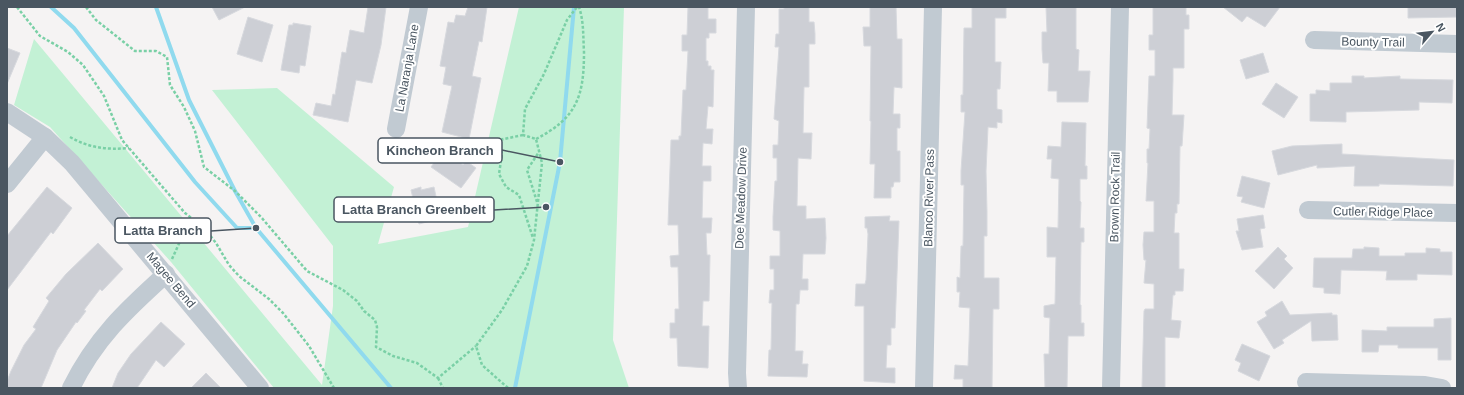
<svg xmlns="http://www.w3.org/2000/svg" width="1464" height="395" font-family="Arial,sans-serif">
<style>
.green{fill:#c3f1d5}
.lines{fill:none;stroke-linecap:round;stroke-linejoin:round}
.stream{stroke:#90daee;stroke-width:4}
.building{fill:#cdcfd5;stroke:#d7d9de}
.path{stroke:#7ad0a6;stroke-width:2.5;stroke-dasharray:3 2;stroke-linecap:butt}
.minor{stroke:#c1cad2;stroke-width:18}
.labels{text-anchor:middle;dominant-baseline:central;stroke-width:4;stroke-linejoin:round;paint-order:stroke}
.street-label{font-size:12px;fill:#4a5661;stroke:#fff}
.leader{fill:none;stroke:#4a5661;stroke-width:1.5}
.callout-dot{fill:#4a5661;stroke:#fff;stroke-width:1.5}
.callout{fill:#fff;stroke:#4a5661;stroke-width:1.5}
.callout-label{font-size:13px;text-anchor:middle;font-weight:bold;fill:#4a5661}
</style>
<rect width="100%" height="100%" fill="#f5f3f3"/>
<!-- green -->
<polygon class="green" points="519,7 624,7 613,340 629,388 274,388 171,262 50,127 14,105 34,39 322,385 333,306 333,246 212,90 277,88 394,187 378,244 468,227"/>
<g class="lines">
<!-- stream -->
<g class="stream">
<polyline points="51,7 74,28 195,182 237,228 256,228"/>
<polyline points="156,7 189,100 235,191 256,228 391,388"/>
<polyline points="515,388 560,162 574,7"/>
</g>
</g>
<!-- building -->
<g class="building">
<polygon points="212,7 245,7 219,20"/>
<polygon points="368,7 386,7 381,45 372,83 356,80 348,122 313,115 316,103 331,106 333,94 335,95 342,52 346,53 350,30 364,33"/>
<polygon points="468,7 487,7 482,42 479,41 472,76 481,78 469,139 442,132 452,86 443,84 446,67 440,66 448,22 454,23 456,15 465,16"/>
<polygon points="688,7 708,7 708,19 716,19 716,33 709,33 709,38 706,38 706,61 708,61 708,66 711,66 711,70 714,70 713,107 708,106 706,129 713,129 712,144 703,143 702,166 711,166 711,181 703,181 702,218 712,218 711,233 706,233 707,255 710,255 709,301 703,301 702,326 709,326 708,368 678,366 677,338 670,338 670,323 675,323 675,309 679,309 678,267 671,267 670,256 679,255 678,225 668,225 671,140 679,140 679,136 681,136 683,90 686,90 688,51 682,51 682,35 687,35"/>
<polygon points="784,7 809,7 809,22 814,22 815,34 815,44 809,44 809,87 804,87 803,133 812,133 811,159 798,158 797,206 806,206 806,219 825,218 826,238 825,254 803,254 802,279 808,279 808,290 800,290 799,304 796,304 795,351 803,351 802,364 808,364 807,377 768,376 769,350 771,350 772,303 769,303 770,290 774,290 774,269 770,269 770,256 780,256 780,231 773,230 773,217 775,181 777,181 777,158 773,158 773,145 778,145 779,121 774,119 779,47 775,47 776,34 779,34 779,9 784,9"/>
<polygon points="870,7 896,7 897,39 902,39 902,88 894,87 893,114 900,114 900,128 897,128 897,151 900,151 900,182 894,182 893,187 891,187 891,198 874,198 875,164 870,164 871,121 870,121 871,46 864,46 863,27 870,27"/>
<polygon points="972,7 1006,7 1006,18 995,18 995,62 1001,62 1000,89 997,89 997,109 1002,110 1002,123 997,122 997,128 988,127 986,171 987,212 987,236 984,236 984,278 999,278 999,309 993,309 992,388 963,388 963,379 954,379 955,365 968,366 969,342 970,308 959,307 960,292 957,292 957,277 960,278 961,246 963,246 964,185 961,185 961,171 965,112 961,112 961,95 963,95 964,28 972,28"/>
<polygon points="1046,7 1076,7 1076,49 1079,50 1078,71 1090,71 1088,102 1057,102 1057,91 1048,91 1049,63 1043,63 1042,49 1042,32 1047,32"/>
<polygon points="1153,7 1186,7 1186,15 1189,15 1189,29 1184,29 1184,68 1173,68 1173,79 1172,115 1184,115 1182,146 1180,146 1179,204 1177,204 1177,213 1175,213 1174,233 1179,233 1179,269 1184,269 1183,291 1175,291 1175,295 1173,295 1171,320 1181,321 1179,338 1165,337 1165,388 1142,388 1144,311 1145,309 1154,309 1154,284 1144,283 1146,260 1144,260 1143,245 1144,232 1154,232 1154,201 1146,201 1148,163 1147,163 1147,149 1149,149 1150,129 1147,128 1149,76 1155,76 1155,50 1149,50 1149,35 1153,35"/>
<polygon points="1223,7 1280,7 1265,27 1247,16 1242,22"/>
<polygon points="1408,7 1457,7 1457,17 1408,18"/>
<polygon points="248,17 273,25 262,62 237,54"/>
<polygon points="293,23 311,26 305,66 300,65 299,73 281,70 289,25 293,25"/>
<polygon points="7,48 20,53 7,84"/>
<polygon points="1263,53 1269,72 1246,79 1240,60"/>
<polygon points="1352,76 1364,76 1364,78 1400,76 1400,79 1453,80 1452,103 1419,102 1419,110 1346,112 1346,122 1310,121 1310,94 1316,94 1316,90 1330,91 1330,83 1352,83"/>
<polygon points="1276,83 1298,97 1284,118 1262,104"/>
<polygon points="1062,122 1086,123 1085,166 1087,166 1087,179 1080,179 1080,201 1081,202 1080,228 1084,228 1084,242 1081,242 1080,305 1081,305 1081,323 1084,323 1084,336 1068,336 1067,388 1045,388 1044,354 1049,354 1050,318 1044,317 1044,306 1055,304 1056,257 1047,257 1047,227 1058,228 1059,179 1051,178 1052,159 1047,159 1048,146 1061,147"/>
<polygon points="1342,144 1342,154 1454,160 1453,186 1379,184 1379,186 1354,186 1355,166 1317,168 1317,165 1278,175 1272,151 1292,146"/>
<polygon points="447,153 463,165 466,161 476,168 461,188 431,167 439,156 443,158"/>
<polygon points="1242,176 1270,183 1264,208 1241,202 1243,197 1237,196"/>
<polygon points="47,187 72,208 53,234 51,232 7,290 7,236"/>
<polygon points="421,187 421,190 434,187 438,206 455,202 458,214 419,224 411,190"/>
<polygon points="1263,215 1265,228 1260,229 1263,247 1242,250 1236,231 1239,231 1237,219"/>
<polygon points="890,216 889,221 899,221 895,328 891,328 891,345 887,345 886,368 895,368 895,383 864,381 864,306 855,306 856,284 865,284 866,280 868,234 867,228 865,228 865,217"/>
<polygon points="98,243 123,269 102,291 100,289 84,310 86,311 77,323 76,322 57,350 41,388 7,388 7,381 11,371 24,345 36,329 33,327 49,301 46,298 66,274"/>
<polygon points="1278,247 1287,256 1284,259 1293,268 1274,289 1255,271"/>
<polygon points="1364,247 1379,248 1379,256 1405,256 1405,253 1426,253 1426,248 1440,249 1440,252 1452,252 1452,275 1417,274 1417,280 1386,280 1387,271 1341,270 1340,294 1324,293 1324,288 1313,287 1314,258 1352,258 1353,249 1364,249"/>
<polygon points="1282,301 1290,315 1332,313 1332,315 1337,315 1338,340 1312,341 1311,321 1282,340 1284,343 1274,349 1257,322 1267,316 1265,312"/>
<polygon points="1451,318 1451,360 1438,360 1438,348 1398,348 1398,345 1379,345 1378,352 1362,352 1362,330 1387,331 1387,327 1434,327 1434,319"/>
<polygon points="161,322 185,344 164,367 156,360 137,388 112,388 118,373 131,354"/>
<polygon points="1242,344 1270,356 1259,381 1238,371 1241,363 1235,360"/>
<polygon points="206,373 221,388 191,388"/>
</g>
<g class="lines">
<!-- path -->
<g class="path">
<polyline points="17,7 40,36 68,52 83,65 104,96 122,140 185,213 205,229 216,243 229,265 239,276 269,299 283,313 309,346 334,388"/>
<polyline points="86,7 96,20 135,51 156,51 167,57 170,85 184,107 195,131 204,167 235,191 261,217 307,271 343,290 357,301 364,311 375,320 377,327 376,347 393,356 417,363 438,378 476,346"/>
<polyline points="523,135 499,140 502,154 499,174 506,187 519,195 533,238"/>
<path d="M70 137C89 148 107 150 129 148"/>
<path d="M536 139C577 118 584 96 584 52 583 36 584 22 579 7"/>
<polyline points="537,202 527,170 539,152"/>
<polyline points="172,259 182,237 193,220"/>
<polyline points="438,378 443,388"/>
<polyline points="508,388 482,365 476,346 502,310 527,266 534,240 542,163 536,139 523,135 525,109 544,74 567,20 577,7"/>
</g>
<!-- minor -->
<g class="minor">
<polyline points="1314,40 1457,44"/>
<polyline points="7,112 45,137 72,163 260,388"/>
<polyline points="396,129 419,7"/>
<polyline points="7,184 45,137"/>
<polyline points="1308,210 1457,213"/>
<polyline points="1306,382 1425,385 1442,388"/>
<path d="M71 388C95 339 126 310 166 274"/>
<polyline points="738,388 737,373 746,7"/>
<polyline points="924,388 933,7"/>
<polyline points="1111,388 1120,7"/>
</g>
</g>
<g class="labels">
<!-- street labels -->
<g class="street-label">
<text transform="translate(1373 42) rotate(1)">Bounty Trail</text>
<text transform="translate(407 68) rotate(-80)">La Naranja Lane</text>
<text transform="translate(1115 197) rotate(-89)">Brown Rock Trail</text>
<text transform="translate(741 198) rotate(-88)">Doe Meadow Drive</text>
<text transform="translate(929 198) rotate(-89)">Blanco River Pass</text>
<text transform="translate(1383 212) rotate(1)">Cutler Ridge Place</text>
<text transform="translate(171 280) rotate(50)">Magee Bend</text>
</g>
</g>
<!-- callouts -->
<path class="leader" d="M560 162L502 150M546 207L494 210M256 228L211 231"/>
<g class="callout-dot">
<circle cx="560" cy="162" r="4"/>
<circle cx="546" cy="207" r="4"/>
<circle cx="256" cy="228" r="4"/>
</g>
<g class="callout">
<rect x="378" y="138" width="124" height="25" rx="4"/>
<rect x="334" y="197" width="160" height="25" rx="4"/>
<rect x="115" y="218" width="96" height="25" rx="4"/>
</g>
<g class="callout-label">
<text x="440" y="155">Kincheon Branch</text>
<text x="414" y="214">Latta Branch Greenbelt</text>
<text x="163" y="235">Latta Branch</text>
</g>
<!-- border -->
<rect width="1464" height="395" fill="none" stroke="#4a5661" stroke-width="16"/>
<!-- north arrow -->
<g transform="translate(1432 32) rotate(62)" stroke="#ffffff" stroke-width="3" paint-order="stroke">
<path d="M0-3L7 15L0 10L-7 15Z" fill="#4a5661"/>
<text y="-6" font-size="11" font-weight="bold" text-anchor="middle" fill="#4a5661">N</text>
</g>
</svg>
